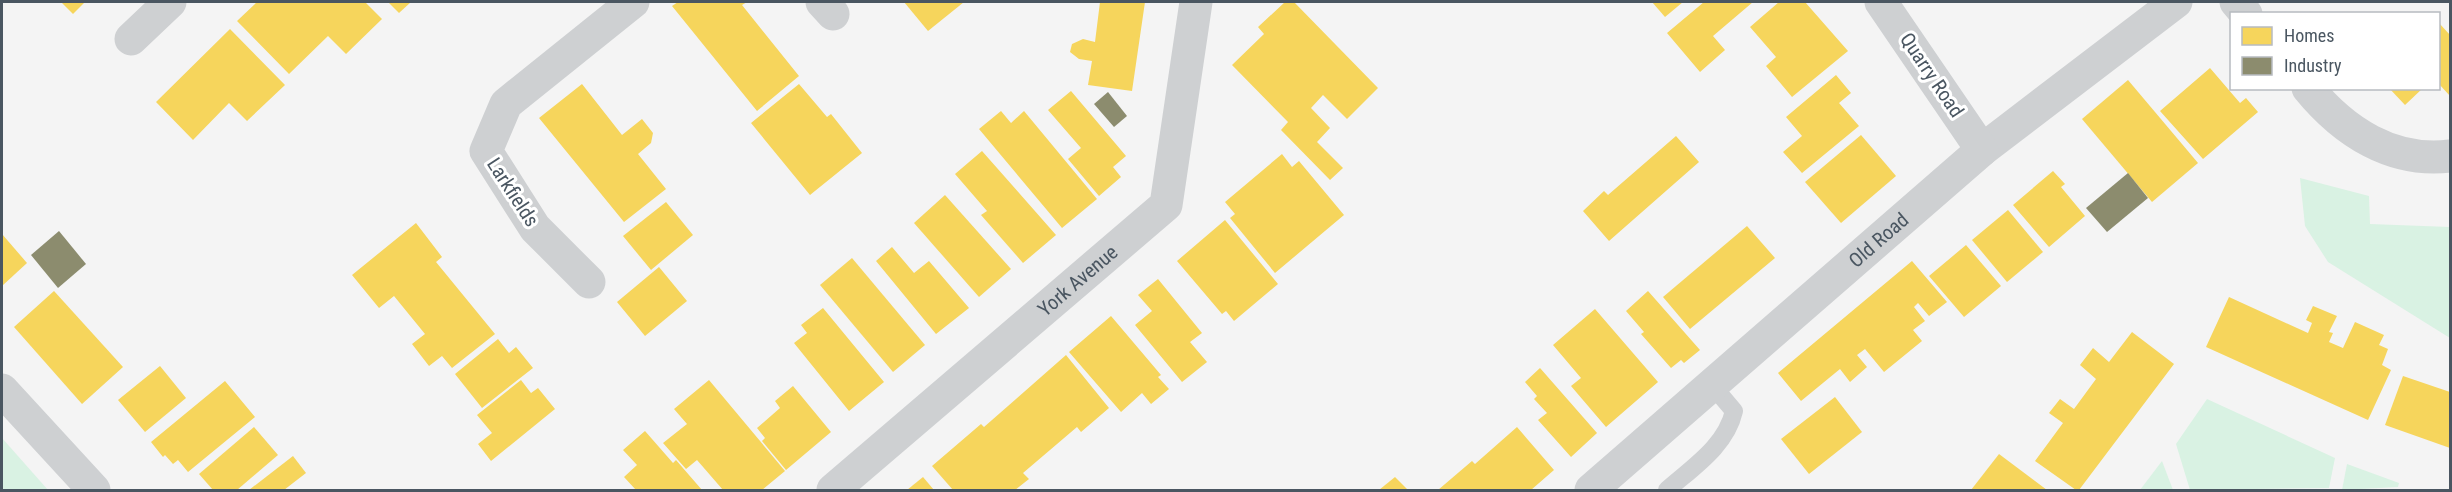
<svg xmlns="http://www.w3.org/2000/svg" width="2452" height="492" font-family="'Roboto Condensed',sans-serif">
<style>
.green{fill:#d9f2e3}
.homes{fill:#f6d55c}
.industry{fill:#8c8c6e}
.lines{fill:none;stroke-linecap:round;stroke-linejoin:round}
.service{stroke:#ced0d2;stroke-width:18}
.minor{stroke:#ced0d2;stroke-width:33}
.tertiary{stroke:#ced0d2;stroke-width:33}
.labels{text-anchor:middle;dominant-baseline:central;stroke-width:6;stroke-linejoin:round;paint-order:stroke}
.street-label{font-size:20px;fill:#4a5661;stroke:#fff}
</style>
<rect width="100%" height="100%" fill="#f4f4f4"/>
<!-- green -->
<g class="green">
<polygon points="2300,178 2369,196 2370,224 2450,227 2450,338 2328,262 2305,226"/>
<polygon points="2207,399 2335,458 2329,488 2190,490 2176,444"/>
<polygon points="2,438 48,490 2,490"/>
<polygon points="2162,461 2173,490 2140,490"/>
<polygon points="2347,464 2399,483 2398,487 2342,490"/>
</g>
<!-- homes -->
<g class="homes">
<polygon points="61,2 85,2 73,14"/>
<polygon points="257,2 365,2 382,19 346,54 328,36 289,74 237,21"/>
<polygon points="388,2 411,2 399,13"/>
<polygon points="678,2 747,2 742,5 799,76 757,111 672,6"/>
<polygon points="904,2 964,2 928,31"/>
<polygon points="1100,2 1145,2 1132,91 1088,85 1092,61 1079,59 1070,52 1072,44 1083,39 1095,42"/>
<polygon points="1285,2 1294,2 1378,88 1347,119 1323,95 1311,108 1330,128 1317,142 1343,168 1330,180 1281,130 1288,122 1232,65 1264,34 1258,27"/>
<polygon points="1652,2 1683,2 1665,17"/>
<polygon points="1704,2 1753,2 1713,36 1725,50 1700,72 1667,33"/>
<polygon points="1779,2 1805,2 1848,51 1792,97 1766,66 1776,57 1750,27"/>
<polygon points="2439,23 2450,35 2450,96 2439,84"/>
<polygon points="230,29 285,85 247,121 229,103 193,140 156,102"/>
<polygon points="2210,68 2240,103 2246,98 2258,112 2203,159 2160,111"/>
<polygon points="1836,75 1851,93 1839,103 1859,126 1802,173 1783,152 1802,136 1786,117"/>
<polygon points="2128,80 2198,163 2152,202 2082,119"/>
<polygon points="582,84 622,135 642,119 653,133 651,143 638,154 666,189 624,222 539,118"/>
<polygon points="799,84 827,117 831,114 862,153 810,195 751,123"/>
<polygon points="2389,88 2423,88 2405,105"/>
<polygon points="1071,91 1126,156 1113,167 1121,177 1099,196 1068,159 1081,148 1048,110"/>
<polygon points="1001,111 1011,123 1024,111 1097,199 1062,228 979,129"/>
<polygon points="1861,135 1896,176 1841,223 1805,182"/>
<polygon points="1676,136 1699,162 1609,241 1583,211 1604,191 1608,195"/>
<polygon points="982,151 1056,235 1023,263 981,215 987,211 955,174"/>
<polygon points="1282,154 1292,167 1299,161 1344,215 1275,273 1230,218 1235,214 1225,202"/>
<polygon points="2053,171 2065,184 2061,187 2085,216 2049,247 2013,205"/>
<polygon points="945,195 1011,269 979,297 914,223"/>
<polygon points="666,202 693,235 651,270 623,236"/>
<polygon points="2008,210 2043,252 2007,282 1972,240"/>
<polygon points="1225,220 1278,284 1234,321 1226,311 1222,314 1177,261"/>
<polygon points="416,223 442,257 436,262 495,334 452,368 442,356 429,366 412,344 425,334 394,296 379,308 352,275"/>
<polygon points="1747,226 1775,258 1690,329 1663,297"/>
<polygon points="2,234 27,263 2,286"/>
<polygon points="1966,245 2001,286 1964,317 1929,276"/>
<polygon points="892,247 914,273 929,261 969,308 936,334 876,261"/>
<polygon points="852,258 925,345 893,372 820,285"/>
<polygon points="1912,261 1947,302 1929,316 1918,303 1914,307 1925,321 1913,330 1922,341 1884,372 1865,349 1857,355 1867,367 1850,382 1840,369 1801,401 1778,373"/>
<polygon points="659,267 687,301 645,336 617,302"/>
<polygon points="1158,279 1202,333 1190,342 1207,362 1182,382 1135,325 1152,311 1138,295"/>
<polygon points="54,291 123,367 82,404 14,327"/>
<polygon points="1648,291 1700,350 1684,363 1681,360 1671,368 1641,334 1644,332 1626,311"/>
<polygon points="2229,297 2308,333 2312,323 2306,320 2313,306 2337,316 2329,332 2333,333 2329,342 2343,348 2355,322 2384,335 2379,345 2388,349 2382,365 2391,370 2368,420 2206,347"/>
<polygon points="823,308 884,382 849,411 794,343 807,333 801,325"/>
<polygon points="1595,309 1658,382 1606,427 1571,386 1581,378 1553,345"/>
<polygon points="1111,316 1161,375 1158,377 1169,389 1151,404 1142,393 1121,412 1069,352"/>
<polygon points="2132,332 2174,364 2079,490 2076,490 2035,461 2063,423 2049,413 2060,399 2074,409 2096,379 2080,365 2093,348 2109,362"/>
<polygon points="498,339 509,353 516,347 533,368 482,408 455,374"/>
<polygon points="1066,355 1109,408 1081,432 1077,427 1023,473 1029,479 1015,490 953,490 932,466 981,424 984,427"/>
<polygon points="160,366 186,398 145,432 118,400"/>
<polygon points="1540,368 1597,433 1571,457 1538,420 1547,413 1534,399 1537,396 1525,382"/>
<polygon points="2403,376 2450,392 2450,448 2385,425"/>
<polygon points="521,380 531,393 538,388 555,409 491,461 478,444 492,433 477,415"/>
<polygon points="709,380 785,471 762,490 723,490 697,460 686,469 663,443 687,424 674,409"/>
<polygon points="225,381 255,417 188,472 178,460 173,464 165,455 163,457 151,442"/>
<polygon points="793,386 831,432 786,470 762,441 765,438 757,428 780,408 775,401"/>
<polygon points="1835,397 1862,432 1809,474 1781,439"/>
<polygon points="254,427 278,455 237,490 213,490 199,474"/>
<polygon points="1517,427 1554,470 1531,490 1438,490 1472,461 1475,464"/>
<polygon points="645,431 673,463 676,460 702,490 636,490 624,477 637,465 623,450"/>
<polygon points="1999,454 2047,490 1971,490"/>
<polygon points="293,456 306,473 284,490 249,490"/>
<polygon points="923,477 934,490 907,490"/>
<polygon points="1395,477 1408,490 1379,490"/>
</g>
<!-- industry -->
<g class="industry">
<polygon points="1108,92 1127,116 1114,127 1094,104"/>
<polygon points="2128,173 2148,198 2107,232 2086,208"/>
<polygon points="59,231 86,264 58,288 31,255"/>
</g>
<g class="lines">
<!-- service -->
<path class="service" d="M1667 490C1693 467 1726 446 1734 411L1712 385"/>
<!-- minor -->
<g class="minor">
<polyline points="822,2 833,14"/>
<polyline points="2236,2 2246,14"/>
<polyline points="131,39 170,2"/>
<path d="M2308 88C2344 132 2392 163 2450 156"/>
<polyline points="1982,150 2176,2"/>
<polyline points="589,282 535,228 486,151 506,104 633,2"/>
<polyline points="2,390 94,490"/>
<path id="s1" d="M833 490 1166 205 1196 2"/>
</g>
<!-- tertiary -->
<path class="tertiary" id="s2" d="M1591 490 1982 150 1881 2"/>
</g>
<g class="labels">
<!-- street labels -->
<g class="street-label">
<text transform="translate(1932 75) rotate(56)">Quarry Road</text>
<text transform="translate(513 192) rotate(57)">Larkfields</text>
<text stroke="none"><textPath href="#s2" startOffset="381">Old Road</textPath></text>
<text stroke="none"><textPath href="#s1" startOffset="322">York Avenue</textPath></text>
</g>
</g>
<!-- border -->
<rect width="2452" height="492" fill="none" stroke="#4a5661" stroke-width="6"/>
<!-- legend -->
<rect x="2230" y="12" width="210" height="78" fill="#ffffff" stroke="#b7bbc0" stroke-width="1.5"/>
<rect x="2242" y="27" width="30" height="18" fill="#f6d55c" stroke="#b7bbc0" stroke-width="1.5"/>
<text x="2284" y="42" font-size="18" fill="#4a5661">Homes</text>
<rect x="2242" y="57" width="30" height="18" fill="#8c8c6e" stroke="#b7bbc0" stroke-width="1.5"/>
<text x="2284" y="72" font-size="18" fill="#4a5661">Industry</text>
</svg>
